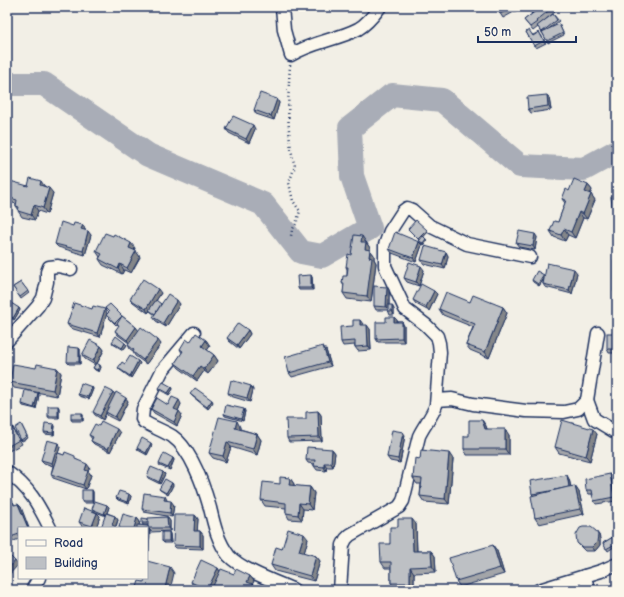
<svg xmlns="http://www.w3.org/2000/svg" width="624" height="597" font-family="'Balsamiq Sans',sans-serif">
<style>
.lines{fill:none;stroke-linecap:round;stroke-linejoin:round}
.river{stroke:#a9adb7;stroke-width:24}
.minor-casing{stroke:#1b2f5e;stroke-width:15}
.path{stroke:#1b2f5e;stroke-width:2.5;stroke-dasharray:1 3;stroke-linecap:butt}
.minor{stroke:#fbf7ec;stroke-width:12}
.wall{fill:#a3a5a9;stroke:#1b2f5e}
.shaded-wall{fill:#848689;stroke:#1b2f5e}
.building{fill:#bdc0c4;stroke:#1b2f5e}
</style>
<rect width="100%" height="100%" fill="#f2efe6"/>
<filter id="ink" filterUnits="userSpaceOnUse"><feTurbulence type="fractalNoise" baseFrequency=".025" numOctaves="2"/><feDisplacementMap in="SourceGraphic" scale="8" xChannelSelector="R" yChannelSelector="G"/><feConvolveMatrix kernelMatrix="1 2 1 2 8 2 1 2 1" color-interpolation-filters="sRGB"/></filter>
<g filter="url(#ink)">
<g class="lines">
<!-- river -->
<polyline class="river" points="7,84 44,84 148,155 263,204 301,252 322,256 370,228 352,176 350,128 392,95 442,100 520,166 584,169 617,151"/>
<defs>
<g id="minor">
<path d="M282 7 284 30 291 55C311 42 337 40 358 29 367 24 374 15 380 7"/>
<path d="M194 333 162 371 143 409 142 419 144 422C153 427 163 431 172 436 191 449 204 487 210 508 214 525 218 542 229 556 242 570 276 582 294 590"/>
<polyline points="7,341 38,306 43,298 47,282 47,272 49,267 58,266 71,269"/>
<polyline points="437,400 452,399 473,404 526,411 564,412 578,409 587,400 598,333"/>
<polyline points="587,400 594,419 617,433"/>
<path d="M7 472C29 487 38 504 50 528"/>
<polyline points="584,576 589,590"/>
<polyline points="32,590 39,578"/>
<path d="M340 590 343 545 346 539 350 535 399 507 403 501 419 436C424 425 432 417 436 405L440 352 439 343 437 336 426 325 405 309 385 266V245L390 231 403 211 407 208 412 210 430 226 467 244 530 257"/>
<polyline points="539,590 601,571 617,564"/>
</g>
</defs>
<!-- minor casing -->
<use href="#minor" class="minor-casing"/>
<!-- path -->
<path class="path" d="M290 65C288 95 286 138 295 166L289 183 293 201 300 211 296 224 292 230 291 236"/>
<!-- minor -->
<use href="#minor" class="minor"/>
</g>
<!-- wall -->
<g class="wall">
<polygon points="496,7 523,7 503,18"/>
<polygon points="527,7 551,7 555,12 539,25 553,14 559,21 550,28 559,24 564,35 548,43 543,34 538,27 533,31 524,20 532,14"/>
<polygon points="526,32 533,35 539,32 546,43 536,48"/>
<polygon points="549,98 551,110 531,113 528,109"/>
<polygon points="277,99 279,103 274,120 256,114 254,110"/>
<polygon points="226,129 255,129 249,143 229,133"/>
<polygon points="588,185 592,190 590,194 595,200 587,219 583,218 575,238 568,235 565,241 554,237 550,231 558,222 565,203 562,199 569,191"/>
<polygon points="28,186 45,186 53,193 47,214 38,211 35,220 22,217 18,211 19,210 16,206 16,204 10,202 7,198 7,192"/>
<polygon points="617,197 617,208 613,208 612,206"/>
<polygon points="85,229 85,230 91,235 85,255 58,247 55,244"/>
<polygon points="408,229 428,232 423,237 427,241 424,245 421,243 420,241"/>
<polygon points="537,237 535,250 519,247 516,243"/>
<polygon points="366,242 370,248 370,250 374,255 374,259 376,263 371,302 347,299 343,293 344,286 342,283 347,276 347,269 346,267"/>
<polygon points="419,242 422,245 416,262 392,253 389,249"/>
<polygon points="135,248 134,250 140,257 131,273 124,270 122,274 103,265 99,259 100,257 96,251"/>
<polygon points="446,252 448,256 445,269 424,264 421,260"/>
<polygon points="617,260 617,296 614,291"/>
<polygon points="424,270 419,286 407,282 404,278"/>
<polygon points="577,273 572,294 545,287 543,284 543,280 539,286 533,282 532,280 544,275 544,276"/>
<polygon points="312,277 313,290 299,290 298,288"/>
<polygon points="21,282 29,293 21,299 13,287"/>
<polygon points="387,287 389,290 389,305 394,309 394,315 390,315 388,310 376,310 374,306"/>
<polygon points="434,291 437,294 429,311 416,304 413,300"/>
<polygon points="161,293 156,301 161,304 180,304 166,327 156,321 153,317 155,315 150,311 148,313 133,302 130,299"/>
<polygon points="470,302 503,307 507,313 489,358 470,350 466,345 473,327 443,315 439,309"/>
<polygon points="7,303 19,308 20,310 14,320 7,316"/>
<polygon points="105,308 122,316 136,327 138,331 161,344 146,364 135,356 133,352 133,351 130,349 128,345 129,343 118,335 115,331 119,326 117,324 116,325 106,315 100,337 70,328 67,324 92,309 107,313 107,314 109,312"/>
<polygon points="397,320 397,322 402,322 404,326 404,342 378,342 376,339 386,322"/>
<polygon points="363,324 363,325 370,329 371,350 358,351 355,347 355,345 343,346 341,342 353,326"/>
<polygon points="248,330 250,334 239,349 229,341 227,338"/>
<polygon points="617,333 617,353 609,353 607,349"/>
<polygon points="206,340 210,346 207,350 214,355 218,361 208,374 204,371 197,381 179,368 175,363 182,353 180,349 190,342"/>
<polygon points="112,342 127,345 123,350 113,344"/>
<polygon points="101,346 104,350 97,364 101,367 99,372 95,370 93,368 95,365 85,359 82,355"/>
<polygon points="80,349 80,364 69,364 67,362"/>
<polygon points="326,350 331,366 292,377 289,373"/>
<polygon points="138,361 140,363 131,378 120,370 118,368 125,364"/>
<polygon points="36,368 57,368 61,373 57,396 14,388 10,382"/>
<polygon points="251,386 253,390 250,402 230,396 228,393"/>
<polygon points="92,387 93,389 89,399 79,396 78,394"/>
<polygon points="172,387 173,389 169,395 160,390 159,388"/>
<polygon points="113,392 115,395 128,401 118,421 108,416 106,413 103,420 95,415 93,412"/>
<polygon points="38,393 39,395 36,409 23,406 22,404"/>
<polygon points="190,394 213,402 208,409 192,396"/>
<polygon points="181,404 178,411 182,415 177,426 154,413 151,409 168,405"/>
<polygon points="58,406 59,408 59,418 49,418 48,416"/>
<polygon points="245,411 243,421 225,416 224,414"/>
<polygon points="318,411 321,415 322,441 289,442 287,438 306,419"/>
<polygon points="83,415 83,421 72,421 71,419"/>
<polygon points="482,420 486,426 487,429 509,435 509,455 467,455 464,449 469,436"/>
<polygon points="7,421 8,421 11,424 22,444 7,452"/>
<polygon points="21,424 28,438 22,441 21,440"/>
<polygon points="55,426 54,435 45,434 44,432"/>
<polygon points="99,426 120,433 110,452 94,444 91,441 92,439 89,435"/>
<polygon points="240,427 240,429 257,434 261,440 257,455 231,447 226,462 213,458 209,453"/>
<polygon points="597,434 590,461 559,453 555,447"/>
<polygon points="405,435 400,463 390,461 387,457"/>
<polygon points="58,443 60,447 58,453 77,460 90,468 88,471 91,475 86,489 53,478 51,474 53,466 44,463 41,460"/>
<polygon points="152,445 147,455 138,450 137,448"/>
<polygon points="332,449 335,453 333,467 327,467 326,471 317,470 314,466 314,464 308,463 306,460"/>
<polygon points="173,458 174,460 170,470 160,466 159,464"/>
<polygon points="420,459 453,459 449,504 424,502 420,496 421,484 417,484 413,478"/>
<polygon points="163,472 165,474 160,484 148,478 147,476"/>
<polygon points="290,478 294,484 294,486 310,487 314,493 312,510 303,509 302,520 289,519 286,513 286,508 265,506 261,500 280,484"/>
<polygon points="612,478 616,501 596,504 594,501 592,494 589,494 586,490"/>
<polygon points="569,479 571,487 579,492 584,514 539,524 535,518 533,495 532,494"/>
<polygon points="172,483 173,485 168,495 160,490 159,489"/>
<polygon points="92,490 93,492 93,503 83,503 82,501"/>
<polygon points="131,496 129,504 118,500 116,498"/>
<polygon points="11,499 15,505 21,507 19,528 19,539 11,542 8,538"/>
<polygon points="167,500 167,501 174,505 172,517 144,512 142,509"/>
<polygon points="107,505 109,507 107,513 115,516 118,520 116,527 106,516 93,511 92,509"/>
<polygon points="195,515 198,519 197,531 200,531 203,535 203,549 176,548 173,545"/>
<polygon points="100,516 96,528 89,528 82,526 79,522"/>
<polygon points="167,517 170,521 170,531 151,532 150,530 149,551 147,551 147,528 119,528 119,527 137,518 140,522 139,525 148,526 148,525 143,525 142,523 148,519"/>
<polygon points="416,524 417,551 431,551 435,556 436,572 414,573 414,588 395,589 391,583 391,568 385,568 381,562 398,527"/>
<polygon points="169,532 170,534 171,543 164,543 162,541"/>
<polygon points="596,532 599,535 600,539 600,545 595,551 585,551 577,543"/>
<polygon points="613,537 617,543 617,545 608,551 603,543"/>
<polygon points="308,539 304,553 316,556 320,561 314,581 275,571 271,565 282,549"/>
<polygon points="497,551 504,574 460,587 456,581"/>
<polygon points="218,568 220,572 234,574 250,576 254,581 252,584 255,585 258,590 213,590 212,589 212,590 202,590 193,586 191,582"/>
</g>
<!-- shaded-wall -->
<g class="shaded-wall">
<polygon points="547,95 549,98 551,110 548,106"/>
<polygon points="277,99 279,103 274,120 271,116"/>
<polygon points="253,125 255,129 249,143 246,139"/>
<polygon points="41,181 45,187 40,185"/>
<polygon points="588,185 592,190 589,197 585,192"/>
<polygon points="49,188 53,193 47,214 43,208"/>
<polygon points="591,194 595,200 587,219 583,214"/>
<polygon points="34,205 38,211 35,220 31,215"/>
<polygon points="579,212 583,218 575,238 571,232"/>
<polygon points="83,225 85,229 84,233 81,229"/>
<polygon points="564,229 568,235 565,241 561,235"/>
<polygon points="427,230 428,232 420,241 418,239"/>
<polygon points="88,231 91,235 85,255 83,251"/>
<polygon points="535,234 537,237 535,250 533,246"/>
<polygon points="362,236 366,242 365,247 361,242"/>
<polygon points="426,239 427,241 424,245 423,243"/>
<polygon points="366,242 370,248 369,255 365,249"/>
<polygon points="419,242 422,245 416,262 413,258"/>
<polygon points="131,243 135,248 133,253 129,248"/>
<polygon points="370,250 374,255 374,259 376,263 371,302 367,296"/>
<polygon points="136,251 140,257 131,273 127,268"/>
<polygon points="446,252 448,256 445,269 442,265"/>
<polygon points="120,264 124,270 122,274 118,269"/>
<polygon points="421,266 424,270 419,286 416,282"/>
<polygon points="574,269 577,273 572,294 569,290"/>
<polygon points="311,275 312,277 313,290 311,288"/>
<polygon points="544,275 545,277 539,286 538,284"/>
<polygon points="387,287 389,290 389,310 386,307"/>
<polygon points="158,289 161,293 148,313 146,309"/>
<polygon points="434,291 437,294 429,311 426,307"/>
<polygon points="177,300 180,304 166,327 163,323"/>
<polygon points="392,305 394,309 394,315 392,311"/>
<polygon points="503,307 507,313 489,358 485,352"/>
<polygon points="19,308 20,310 14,320 13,318"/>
<polygon points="105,309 107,313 100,337 97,333"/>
<polygon points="394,317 397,320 397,326 394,322"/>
<polygon points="360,320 363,324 363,329 360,325"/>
<polygon points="402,322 404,326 404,342 402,338"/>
<polygon points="367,325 370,329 371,350 368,346"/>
<polygon points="136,327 139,331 129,343 127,340"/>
<polygon points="248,330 250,334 239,349 237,345"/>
<polygon points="158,340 161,344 146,364 143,360"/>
<polygon points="206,340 210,346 206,352 202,346"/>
<polygon points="125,343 127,345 123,350 122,348"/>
<polygon points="101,346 104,350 96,365 93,361"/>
<polygon points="323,346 326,350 331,366 328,362"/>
<polygon points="79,348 80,349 80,364 79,362"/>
<polygon points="214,355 218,361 208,374 204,369"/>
<polygon points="138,361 140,363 131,378 130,376"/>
<polygon points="100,365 101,367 99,372 97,370"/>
<polygon points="200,366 204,371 197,381 193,376"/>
<polygon points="57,368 61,373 57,396 53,390"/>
<polygon points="251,386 253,390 250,402 247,398"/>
<polygon points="92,387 93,389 89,399 88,397"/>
<polygon points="172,387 173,389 169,395 168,393"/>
<polygon points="113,392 116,396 106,412 106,413 103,420 100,416"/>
<polygon points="38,393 39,395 36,409 34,408"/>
<polygon points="126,398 128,401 118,421 115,417"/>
<polygon points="179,400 181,404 177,413 174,409"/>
<polygon points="212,400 213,402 208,409 207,407"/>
<polygon points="58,406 59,408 59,418 58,416"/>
<polygon points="244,409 245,411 243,421 241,419"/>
<polygon points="179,411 182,415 177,426 174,422"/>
<polygon points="318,411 321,415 322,441 319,437"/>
<polygon points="82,413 83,415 83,421 82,419"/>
<polygon points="482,420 486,426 488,435 485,429"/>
<polygon points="237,421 240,427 239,433 235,428"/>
<polygon points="54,424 55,426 54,435 53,433"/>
<polygon points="117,429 120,433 110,452 108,449"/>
<polygon points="505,429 509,435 509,455 505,449"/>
<polygon points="593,429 597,434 590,461 586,456"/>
<polygon points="403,432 405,435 400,463 398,459"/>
<polygon points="257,434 261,440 257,455 253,449"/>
<polygon points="227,442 231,447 226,462 223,456"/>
<polygon points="58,443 60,447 54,467 52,463"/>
<polygon points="151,443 152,445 147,455 146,453"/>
<polygon points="332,449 335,453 333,467 331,463"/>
<polygon points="449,453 453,459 449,504 445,499"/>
<polygon points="173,458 174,460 170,470 168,468"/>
<polygon points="324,463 327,467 326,471 324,467"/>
<polygon points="87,464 90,468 88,471 91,475 86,489 83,485 85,470"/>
<polygon points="163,472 165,474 160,484 159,482"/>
<polygon points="610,474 612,478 616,501 614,497"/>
<polygon points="567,475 569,479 572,492 569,488"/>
<polygon points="290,478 294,484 293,491 289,485"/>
<polygon points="172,483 173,485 168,495 166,493"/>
<polygon points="575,486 579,492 584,514 580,509"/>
<polygon points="310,487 314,493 312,510 308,504"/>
<polygon points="92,490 93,492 93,503 92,501"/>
<polygon points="129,494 131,496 129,504 127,502"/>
<polygon points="165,496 167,500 166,504 164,500"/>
<polygon points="171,501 174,505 172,517 170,513"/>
<polygon points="299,503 303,509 302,520 298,515"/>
<polygon points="18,504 21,507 29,528 28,528"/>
<polygon points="107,505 109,507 106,516 104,514"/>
<polygon points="97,513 100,516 96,528 93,528 92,526"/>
<polygon points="195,515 198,519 197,535 194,531"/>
<polygon points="115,516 118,520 115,528 112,525"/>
<polygon points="167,517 170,521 170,531 168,528"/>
<polygon points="137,518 140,522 138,528 134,528"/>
<polygon points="412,519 416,524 417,557 413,551"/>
<polygon points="149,529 150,530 149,551 148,549"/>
<polygon points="200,531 203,535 203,549 200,546"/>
<polygon points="596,531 599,535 600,539 600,545 595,551 592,547"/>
<polygon points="169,532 170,534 171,543 169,541"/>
<polygon points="304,534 308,539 303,557 299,551"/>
<polygon points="493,545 497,551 504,574 500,568"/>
<polygon points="431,551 435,556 436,572 432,566"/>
<polygon points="316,556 320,561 314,581 310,576"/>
<polygon points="15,561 18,565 7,577 7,570"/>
<polygon points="170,567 174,573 170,590 165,588"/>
<polygon points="410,567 414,573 414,588 410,583"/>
<polygon points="218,568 220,572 212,590 207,590"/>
<polygon points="250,576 254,581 251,587 247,582"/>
<polygon points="255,585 258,590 252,590"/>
</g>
<!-- building -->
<g class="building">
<polygon points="496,7 513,7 500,14"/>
<polygon points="527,7 539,7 531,13"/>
<polygon points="541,7 551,7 552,8 536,21 537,22 530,27 524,20"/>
<polygon points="553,14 557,20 542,32 537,26"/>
<polygon points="559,24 563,33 547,41 542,32"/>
<polygon points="529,30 533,36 539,32 544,41 534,46 526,32"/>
<polygon points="260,93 277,99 271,116 254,110"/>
<polygon points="547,95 548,106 528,109 527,97"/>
<polygon points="233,116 253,125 246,139 226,129"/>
<polygon points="30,178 41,181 40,185 49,188 43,208 34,205 31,215 18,211 19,207 16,206 17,200 7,197 7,192 10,181 28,186"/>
<polygon points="574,179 588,185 585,192 591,194 583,214 579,212 571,232 564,229 561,235 550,231 554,221 558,222 566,200 562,199 566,189 569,191"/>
<polygon points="611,197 617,197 617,206 612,206"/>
<polygon points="416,220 427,230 418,239 408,229"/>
<polygon points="61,222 73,226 74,223 83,225 81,229 88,231 83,251 55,244"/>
<polygon points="519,231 535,234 533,246 516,243"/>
<polygon points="395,232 419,242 413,258 389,249"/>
<polygon points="105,233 113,236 114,234 131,243 129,248 136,251 127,268 120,264 118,269 99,259 102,254 96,251"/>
<polygon points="354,235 362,236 361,242 366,242 365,249 370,250 369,257 372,258 367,296 343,293 344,283 342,283 343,276 347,276 348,267 346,267 348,254 351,255"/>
<polygon points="423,236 426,239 423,243 419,241"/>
<polygon points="425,246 446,252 442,265 421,260"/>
<rect x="614" y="260" width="3" height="31"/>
<polygon points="409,262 421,266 416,282 404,278"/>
<polygon points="547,263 574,269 569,290 543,284"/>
<polygon points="537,271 544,275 538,284 532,280"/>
<polygon points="311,275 311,288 298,288 297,276"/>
<polygon points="143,279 158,289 146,309 130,299"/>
<polygon points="21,282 28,291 20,297 13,287"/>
<polygon points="421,284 434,291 426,307 413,300"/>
<polygon points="374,286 387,287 386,307 374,306"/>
<polygon points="446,292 470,302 473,295 503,307 485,352 466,345 475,324 439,309"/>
<polygon points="168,294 177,300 163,323 153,317"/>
<polygon points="156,300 161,304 155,314 149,310"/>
<polygon points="8,301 19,308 13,318 7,315 7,303"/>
<polygon points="74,303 92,309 93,306 105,309 97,333 67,324"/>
<polygon points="110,304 122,316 115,323 106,315 109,312 105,308"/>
<rect x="388" y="305" width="4" height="6"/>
<polygon points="122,316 136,327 127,340 115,331 119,325 117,324"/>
<polygon points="386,317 394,317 394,322 402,322 402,338 376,339 376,322 386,322"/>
<polygon points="353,320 360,320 360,325 367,325 368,346 355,347 355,341 341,342 340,327 353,326"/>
<polygon points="238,323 248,330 237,345 227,338"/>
<polygon points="141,327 158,340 143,360 133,352 134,350 128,345"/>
<polygon points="196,333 206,340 202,346 214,355 204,369 200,366 193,376 175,363 183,351 180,349 186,339 190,342"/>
<rect x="607" y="333" width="10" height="16"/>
<polygon points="116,336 125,343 122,348 112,342"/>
<polygon points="90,340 101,346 93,361 82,355"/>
<polygon points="323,346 328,362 289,373 285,357"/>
<polygon points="68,347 79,348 79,362 67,362"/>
<polygon points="130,356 138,361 130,376 118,368 122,362 125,364"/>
<polygon points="96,363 100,365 97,370 93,368"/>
<polygon points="13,364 36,368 37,364 57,368 53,390 10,382"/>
<polygon points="231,380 251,386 247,398 228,393"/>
<polygon points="163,382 172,387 168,393 159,388"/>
<polygon points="81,383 92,387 88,397 78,394"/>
<polygon points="105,388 113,392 100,416 93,412"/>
<polygon points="195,388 212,400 207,407 190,394"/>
<polygon points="25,390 38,393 34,408 22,404"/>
<polygon points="116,392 126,398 115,417 106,412"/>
<polygon points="172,397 179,400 174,409 179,411 174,422 151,409 157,398 168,405"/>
<polygon points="226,405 244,409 241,419 224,414"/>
<rect x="48" y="406" width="10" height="10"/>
<polygon points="318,411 319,437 287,438 286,419 306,419 306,412"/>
<rect x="71" y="413" width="11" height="6"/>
<polygon points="219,417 237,421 235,428 257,434 253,449 227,442 223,456 209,453"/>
<polygon points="469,420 482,420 485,429 505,429 505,449 464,449 464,436 469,436"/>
<polygon points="562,420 593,429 586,456 555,447"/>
<polygon points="7,421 8,421 19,440 7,447"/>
<polygon points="101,421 117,429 108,449 91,441 93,437 89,435 95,424 99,426"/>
<polygon points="45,423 54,424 53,433 44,432"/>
<polygon points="21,424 27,436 21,440 15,428"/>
<polygon points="392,430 403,432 398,459 387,457"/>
<polygon points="142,438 151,443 146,453 137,448"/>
<polygon points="47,440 58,443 52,463 41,460"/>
<polygon points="307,447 332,449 331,463 324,463 324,467 314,466 315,460 306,460"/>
<polygon points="421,450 449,453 445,499 420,496 422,479 413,478 415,458 420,459"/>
<polygon points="65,452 75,456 75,459 87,464 85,470 88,471 83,485 51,474 58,453 64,455"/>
<polygon points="164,453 173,458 168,468 159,464"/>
<polygon points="151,467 163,472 159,482 147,476"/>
<polygon points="610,474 614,497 594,501 592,490 586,490 585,479"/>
<polygon points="567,475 569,487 545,492 532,494 530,481"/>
<polygon points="280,477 290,478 289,485 310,487 308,504 299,503 298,515 286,513 286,503 261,500 263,482 280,484"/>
<polygon points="165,479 172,483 166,493 159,489"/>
<polygon points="575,486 580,509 535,518 531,496 568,487"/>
<rect x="82" y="490" width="10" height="11"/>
<polygon points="119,491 129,494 127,502 116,498"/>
<polygon points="144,493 165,496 164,500 171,501 170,513 142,509"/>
<polygon points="11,499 14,505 18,504 28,528 19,528 19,534 8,538 7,536 7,501"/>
<polygon points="95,501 107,505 104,514 92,509"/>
<polygon points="84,508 97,513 92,526 79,522"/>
<polygon points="106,513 115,516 112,525 116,527 115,528 101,528"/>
<polygon points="123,514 137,518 134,528 121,528 119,527"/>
<polygon points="174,515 195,515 194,531 200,531 200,546 173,545"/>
<polygon points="617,515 617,532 615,530 613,523 615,517"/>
<polygon points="167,517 168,528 148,528 148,518"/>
<polygon points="142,518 148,519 147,523 142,523"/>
<polygon points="398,519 412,519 413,551 431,551 432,566 410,567 410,583 391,583 391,562 381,562 380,544 390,544 390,527 398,527"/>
<polygon points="137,525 148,526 148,549 147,549 147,528 137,528"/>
<polygon points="583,527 591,527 596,531 598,535 597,542 592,547 582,547 577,543 576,535 580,528"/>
<polygon points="288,529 304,534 299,551 316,556 310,576 271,565 276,547 282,549"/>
<rect x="162" y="532" width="7" height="9"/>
<polygon points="613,537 617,543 606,549 603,543"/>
<polygon points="493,545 500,568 456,581 449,558"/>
<polygon points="7,553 15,561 7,570"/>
<polygon points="201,560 218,568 207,590 191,582"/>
<polygon points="147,561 170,567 165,588 169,590 136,590 139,581 144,582 145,578 147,578"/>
<polygon points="221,569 234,574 236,569 250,576 247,582 255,585 252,590 216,590 212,588"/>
<polygon points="573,585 574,590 560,590"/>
</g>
</g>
<!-- margin -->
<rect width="624" height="597" fill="none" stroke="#fbf7ec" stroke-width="24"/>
<rect x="12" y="12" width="600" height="573" fill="none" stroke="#1b2f5e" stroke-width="1.5" filter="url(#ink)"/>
<!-- legend -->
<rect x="18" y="527" width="130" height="52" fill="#fbf7ec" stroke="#a1a7b3"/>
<rect x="26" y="540" width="20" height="6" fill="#fbf7ec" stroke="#a1a7b3"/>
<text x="54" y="547" font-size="12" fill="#1b2f5e">Road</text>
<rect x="26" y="557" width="20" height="12" fill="#bdc0c4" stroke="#a1a7b3"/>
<text x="54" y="567" font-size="12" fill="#1b2f5e">Building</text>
<!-- scale -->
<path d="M478 36v6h98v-6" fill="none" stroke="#1b2f5e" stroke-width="2"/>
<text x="484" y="36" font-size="12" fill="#1b2f5e" stroke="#fbf7ec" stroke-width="3" paint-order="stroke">50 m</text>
</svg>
